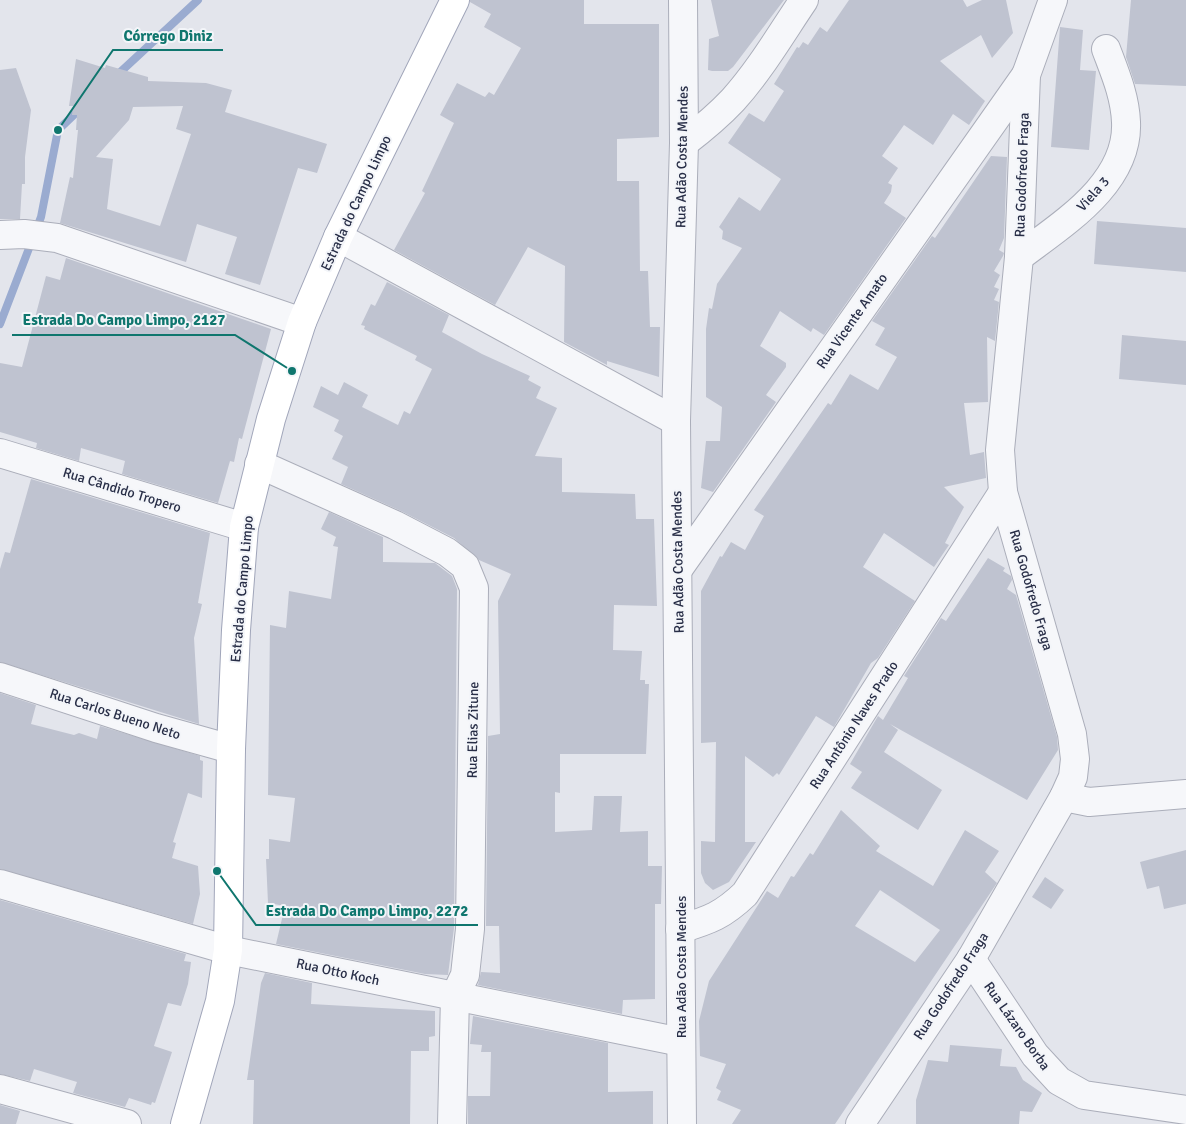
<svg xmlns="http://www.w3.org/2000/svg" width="1186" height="1124" font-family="Signika,sans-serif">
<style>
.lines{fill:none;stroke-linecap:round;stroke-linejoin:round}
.stream{stroke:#9aabd0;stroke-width:8}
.building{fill:#bfc3d0;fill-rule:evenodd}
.minor-casing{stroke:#abaeba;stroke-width:30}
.major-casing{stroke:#a1a6ba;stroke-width:30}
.minor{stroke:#f6f7fa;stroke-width:28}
.major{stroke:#fff;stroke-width:28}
.labels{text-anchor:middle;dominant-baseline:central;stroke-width:4;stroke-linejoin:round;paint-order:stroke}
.street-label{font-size:14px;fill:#282e47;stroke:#f3f5f9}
.leader{fill:none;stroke:#0f766e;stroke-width:2}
.callout-dot{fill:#0f766e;stroke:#f3f5f9;stroke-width:2}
.callout-label{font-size:15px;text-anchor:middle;font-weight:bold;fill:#0f766e;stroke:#f3f5f9;stroke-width:4;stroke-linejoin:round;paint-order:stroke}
</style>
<rect width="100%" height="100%" fill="#e3e5ec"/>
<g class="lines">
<!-- stream -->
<g class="stream">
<polyline points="115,77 198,0"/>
<polyline points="0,324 41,217 58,130 81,108"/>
</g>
</g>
<!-- building -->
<g class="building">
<polygon points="470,0 584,0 584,24 659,24 659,137 617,139 617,181 639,181 640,271 648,271 650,327 660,327 659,377 607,361 607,365 564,342 565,266 528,247 495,305 394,250 425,193 422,191 454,123 440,115 457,83 485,97 489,92 494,95 521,48 484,27 491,14 470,2"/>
<polygon points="711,0 784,0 733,67 728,71 712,71 708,70 709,39 719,36"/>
<polygon points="849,0 963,0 967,7 982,0 1006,0 1013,33 992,58 981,35 940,61 985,101 969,125 953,114 933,145 904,125 882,156 898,168 888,183 892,185 891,192 884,203 906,218 824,335 813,328 811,332 780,311 760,346 786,363 786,367 766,395 776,402 713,492 701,488 706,441 720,441 722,407 706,397 706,329 709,308 712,309 717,284 742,248 722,239 723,231 719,227 739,197 760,211 781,179 728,143 749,113 764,122 784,91 774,84 797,47 799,48 803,42 808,45 820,27 827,32"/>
<polygon points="1131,0 1186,0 1186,86 1135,84 1126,57"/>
<polygon points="1060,27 1083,30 1080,70 1096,71 1089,150 1051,147"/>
<path d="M76 59 105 68 106 65 148 77V81L206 83 232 90 225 112 327 144 317 173 298 168 260 285 225 274 237 237 197 224 186 262 60 223 70 177 73 178 78 130H76L77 115H72L73 106H69ZM183 106 176 129 191 134 160 226 107 209 113 159 96 157 129 120 133 107Z"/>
<polygon points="16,68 31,110 25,157 25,184 22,184 20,219 0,219 0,70"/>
<polygon points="991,156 1007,157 1004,238 999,250 1004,253 1003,256 994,271 1000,275 994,287 999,289 994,300 999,302 995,341 987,337 988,402 964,403 970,455 984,452 986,478 944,487 964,507 945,543 949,545 934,567 884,533 863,567 915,601 878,658 871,663 834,727 816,716 779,775 777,773 773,777 745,756 745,842 756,842 729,882 713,890 705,883 701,873 701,841 715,842 716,742 701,743 701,591 720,556 722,557 731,542 745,550 764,516 754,510 828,403 831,405 850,374 878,390 897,357 875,345 885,328 872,321 932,236 935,238"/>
<polygon points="1097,221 1186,228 1186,272 1094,264"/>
<polygon points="66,258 271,329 242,439 239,438 234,462 230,461 218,503 122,474 125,461 81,448 79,461 36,448 37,443 0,432 0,363 22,367 46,276 60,280"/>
<polygon points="387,282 449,315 442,332 482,354 530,376 528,380 541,387 536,398 557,408 535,456 562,458 562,492 635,494 636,519 654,519 657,606 614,605 613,650 642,651 640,680 645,680 645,684 649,684 646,754 560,754 560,793 555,792 555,832 592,830 594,796 622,796 620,832 648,831 648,866 662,866 661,904 655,904 655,999 623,1000 622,1014 478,985 481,972 500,973 499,926 486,926 488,736 500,734 498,601 511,574 479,560 454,538 401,511 341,484 348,467 332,459 343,436 334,431 339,420 313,407 321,386 338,395 344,382 368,395 362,407 398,425 404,411 410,414 432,369 415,360 417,356 364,329 365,326 361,325 371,304 375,306"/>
<polygon points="1122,335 1186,341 1186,385 1119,379"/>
<polygon points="31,479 210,533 198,603 202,604 194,638 199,724 0,662 0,569 5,552 10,553"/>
<polygon points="329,512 383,537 383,562 435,563 452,576 457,589 454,928 448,975 425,974 276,944 285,906 268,903 266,859 269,859 269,839 290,842 295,798 268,795 270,625 286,628 289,591 331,599 338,547 333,546 336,537 321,529"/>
<polygon points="988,558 1005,568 1003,571 1011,576 1012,580 1007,589 1016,595 1057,737 1058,750 1027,800 890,724 898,730 884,752 942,790 918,830 851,788 862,772 850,764 878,716 883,720 908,678 904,676 941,618 946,621"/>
<polygon points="0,693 36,705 31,724 74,735 79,733 97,739 100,726 200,756 200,760 203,761 202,798 188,793 173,842 176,843 172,858 198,866 200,894 193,924 0,869"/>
<path d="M841 810 880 846 876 851 933 886 965 830 999 851 985 872 997 883 835 1124H732L741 1110 717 1100 721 1091 716 1088 726 1064 700 1056 699 1021 709 981 767 891 778 898 791 876 794 877 810 853 813 855ZM880 890 940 930 915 962 855 926Z"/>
<polygon points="1186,850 1186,904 1164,909 1159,886 1147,889 1140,862"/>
<polygon points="1045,877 1064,890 1051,909 1032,897"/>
<polygon points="0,900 186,954 184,961 191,962 188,984 181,1006 168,1003 154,1046 172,1052 155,1103 152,1102 151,1105 129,1098 125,1107 73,1093 77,1082 34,1069 30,1081 0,1074"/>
<polygon points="265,973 312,983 311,1004 435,1011 435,1036 429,1037 429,1051 411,1051 410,1124 253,1124 254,1080 247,1080 261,983"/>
<polygon points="473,1016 608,1043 608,1092 653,1091 653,1124 468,1124 468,1096 490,1096 491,1052 481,1052 482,1045 470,1044"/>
<polygon points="950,1045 1002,1049 1000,1066 1016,1067 1023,1080 1042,1093 1032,1112 1020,1111 1019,1124 916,1124 916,1100 928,1060 948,1062"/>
<polygon points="0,1105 20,1111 16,1124 0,1124"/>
</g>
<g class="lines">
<defs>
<g id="minor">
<path d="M684 143C701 130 718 116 733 100 760 70 781 34 804 0"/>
<polyline points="0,235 24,234 57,238 302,322"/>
<polyline points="338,237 676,421"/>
<path d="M1019 257C1062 224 1129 184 1126 122 1125 96 1115 73 1106 49"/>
<polyline points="0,453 244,527"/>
<polyline points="259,464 395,525 447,552 465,566 474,588 470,929 465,975 455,996 452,1124"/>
<polyline points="679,568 1026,75"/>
<polyline points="0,677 156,728 231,749"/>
<polyline points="1064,797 1089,802 1186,794"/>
<polyline points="0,884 228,950 681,1042"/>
<path d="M680 929C710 920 723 915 745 894L1003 492"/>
<polyline points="971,959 1035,1055 1059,1081 1084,1095 1186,1110"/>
<polyline points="0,1089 127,1124"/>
<polyline points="682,1124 676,421 684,143 683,0"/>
<polyline points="860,1124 971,959 1064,797 1073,777 1075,759 1072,734 1003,492 1000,450 1019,257 1026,75 1053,0"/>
</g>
<polyline id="major" points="185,1124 220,1001 228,950 231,749 236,630 244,527 271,419 302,322 338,237 455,0"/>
</defs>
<!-- minor casing -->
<use href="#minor" class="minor-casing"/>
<!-- major casing -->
<use href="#major" class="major-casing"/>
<!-- minor -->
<use href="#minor" class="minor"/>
<!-- major -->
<use href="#major" class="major"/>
</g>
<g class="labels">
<!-- street labels -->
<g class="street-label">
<text transform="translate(682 157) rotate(-89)">Rua Adão Costa Mendes</text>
<text transform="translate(1022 175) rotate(-88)">Rua Godofredo Fraga</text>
<text transform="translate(1093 194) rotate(-48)">Viela 3</text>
<text transform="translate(356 203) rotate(-65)">Estrada do Campo Limpo</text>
<text transform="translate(852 321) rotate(-55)">Rua Vicente Amato</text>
<text transform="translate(122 490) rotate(17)">Rua Cândido Tropero</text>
<text transform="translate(678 562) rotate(-91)">Rua Adão Costa Mendes</text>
<text transform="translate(242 589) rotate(-85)">Estrada do Campo Limpo</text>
<text transform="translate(1031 590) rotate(74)">Rua Godofredo Fraga</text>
<text transform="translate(115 714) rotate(18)">Rua Carlos Bueno Neto</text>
<text transform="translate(854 725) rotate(-57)">Rua Antônio Naves Prado</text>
<text transform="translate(473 730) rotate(-89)">Rua Elias Zitune</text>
<text transform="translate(681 967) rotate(-90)">Rua Adão Costa Mendes</text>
<text transform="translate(338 972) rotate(12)">Rua Otto Koch</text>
<text transform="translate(951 986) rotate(-57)">Rua Godofredo Fraga</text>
<text transform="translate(1017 1026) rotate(55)">Rua Lázaro Borba</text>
</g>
</g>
<!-- callouts -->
<path class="leader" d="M58 130L113 50H223M292 371L235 335H12M217 871L256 925H478"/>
<g class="callout-dot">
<circle cx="58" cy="130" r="5"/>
<circle cx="292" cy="371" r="5"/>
<circle cx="217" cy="871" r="5"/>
</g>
<g class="callout-label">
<text x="168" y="41">Córrego Diniz</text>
<text x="124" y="325">Estrada Do Campo Limpo, 2127</text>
<text x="367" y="916">Estrada Do Campo Limpo, 2272</text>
</g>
</svg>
